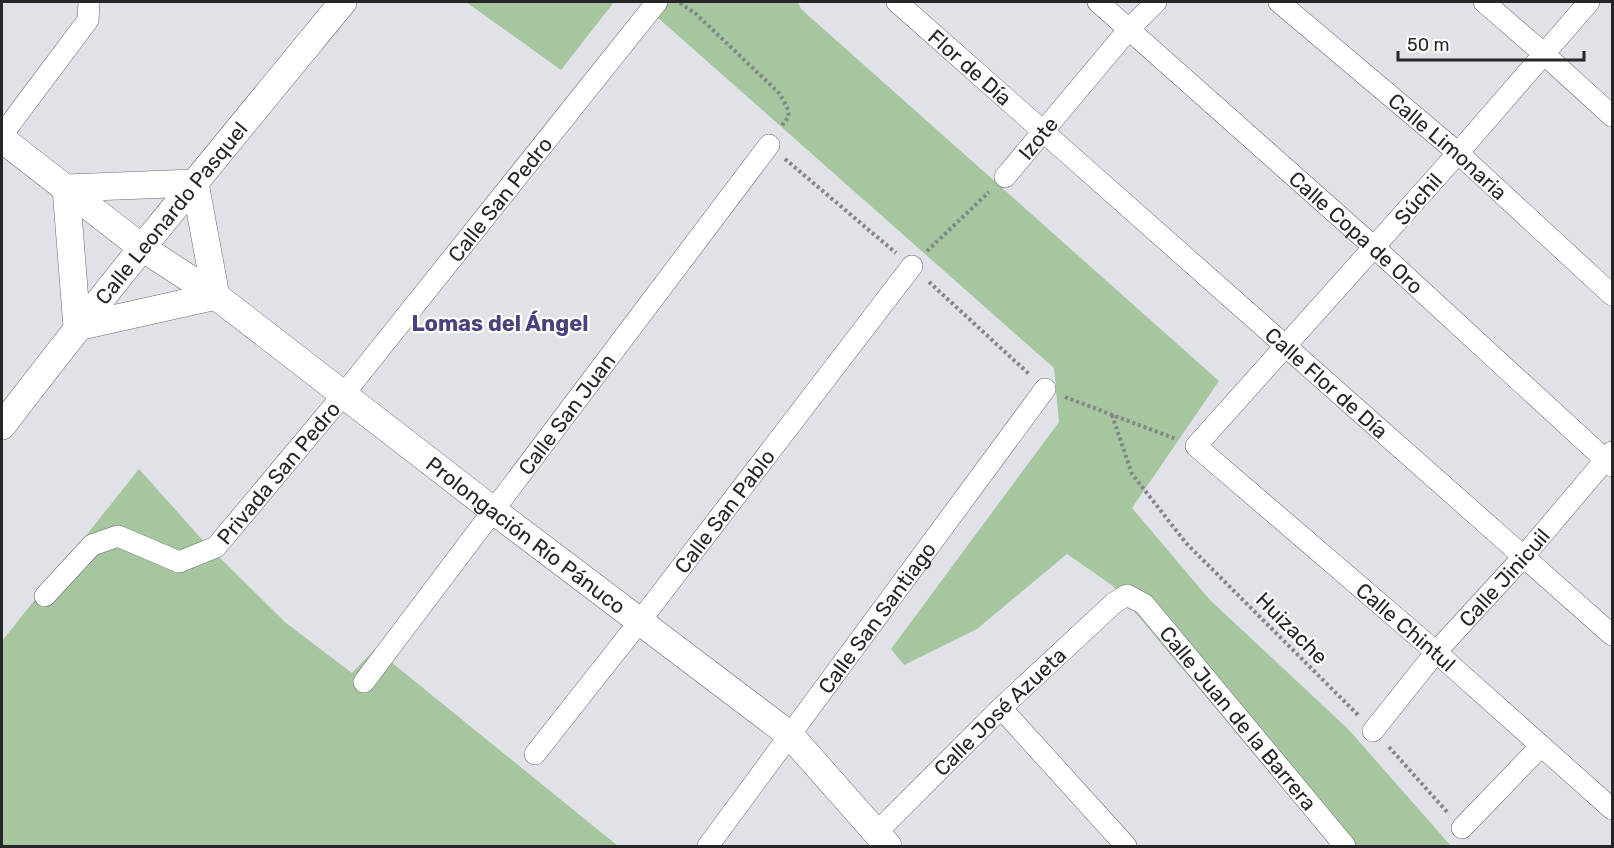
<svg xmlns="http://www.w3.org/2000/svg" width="1614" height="848" font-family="Rubik,sans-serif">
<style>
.green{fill:#a6c6a0}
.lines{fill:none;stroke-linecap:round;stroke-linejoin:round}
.minor-casing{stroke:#68696e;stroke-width:22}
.tertiary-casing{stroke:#68696e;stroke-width:28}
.path{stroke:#848589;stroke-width:4;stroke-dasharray:3 3;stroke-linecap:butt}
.minor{stroke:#fff;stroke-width:21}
.tertiary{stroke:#fff;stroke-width:27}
.labels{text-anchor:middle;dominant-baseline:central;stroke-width:4.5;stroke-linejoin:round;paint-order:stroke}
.street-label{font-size:21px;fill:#252628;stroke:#fff}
.neighbourhood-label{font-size:22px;font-weight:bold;fill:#4c407d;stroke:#fff}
</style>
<rect width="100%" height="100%" fill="#e0e2e7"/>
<!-- green -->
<g class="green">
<polygon points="466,2 614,2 561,70"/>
<polygon points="640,2 798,2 801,9 1219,381 1132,508 1210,600 1349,730 1451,846 1331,846 1113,586 1067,554 977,629 904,665 891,649 1059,422 1054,368"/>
<polygon points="139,469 207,545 286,623 352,673 375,649 618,846 2,846 2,641"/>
</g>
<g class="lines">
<defs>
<g id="minor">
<path id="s1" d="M897 2 1612 635"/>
<path id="s2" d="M1098 2 1375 248 1612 466"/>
<path id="s3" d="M1279 2 1458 153 1612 295"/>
<polyline points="1484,2 1544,54 1612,116"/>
<path id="s4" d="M1589 2 1458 153 1196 446 1436 652 1612 809"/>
<polyline points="2,135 88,20 89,2"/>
<path id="s5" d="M1005 177 1129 29 1156 2"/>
<path id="s6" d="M45 596 92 545 118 536 179 562 216 547 343 395 657 2"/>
<path id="s7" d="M364 682 769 145"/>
<polyline points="1001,708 1126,846"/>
<path id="s8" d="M1373 731 1436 652 1524 556 1612 452"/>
<path id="s9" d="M535 754 640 621 912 266"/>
<polyline points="1462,828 1541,746"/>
<path id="s10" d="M877 832 1001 708 1114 603 1127 595 1144 604 1345 846"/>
<path id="s11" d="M708 846 1045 389"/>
</g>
<g id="tertiary">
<path id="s12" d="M2 139 141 247 216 296 494 511 790 735 888 846"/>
<polygon points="195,183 216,296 77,327 66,188"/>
<path id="s13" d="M2 426C112 282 228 142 343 2"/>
</g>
</defs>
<!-- minor casing -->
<use href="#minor" class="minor-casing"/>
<!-- tertiary casing -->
<use href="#tertiary" class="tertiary-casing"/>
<!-- path -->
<g class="path">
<polyline points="680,3 696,14 779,93 787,107 789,116 781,127"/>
<polyline points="785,159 896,253"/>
<polyline points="927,251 989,192"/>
<polyline points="929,282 1029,374"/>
<polyline points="1065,397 1176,439"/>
<polyline points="1112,415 1132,474 1186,543 1359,716"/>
<polyline points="1389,747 1448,813"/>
</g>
<!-- minor -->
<use href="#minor" class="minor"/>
<!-- tertiary -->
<use href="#tertiary" class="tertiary"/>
</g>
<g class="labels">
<!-- street labels -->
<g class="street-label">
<text stroke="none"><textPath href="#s1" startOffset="98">Flor de Día</textPath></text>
<text stroke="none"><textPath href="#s5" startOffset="51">Izote</textPath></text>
<text stroke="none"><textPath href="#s3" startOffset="222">Calle Limonaria</textPath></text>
<text stroke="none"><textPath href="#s6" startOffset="652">Calle San Pedro</textPath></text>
<text transform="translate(1418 199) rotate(-49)">Súchil</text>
<text stroke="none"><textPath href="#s13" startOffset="272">Calle Leonardo Pasquel</textPath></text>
<text stroke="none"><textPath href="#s2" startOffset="346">Calle Copa de Oro</textPath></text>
<text stroke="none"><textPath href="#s1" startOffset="574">Calle Flor de Día</textPath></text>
<text stroke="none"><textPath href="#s7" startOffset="336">Calle San Juan</textPath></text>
<text stroke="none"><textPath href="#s6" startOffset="300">Privada San Pedro</textPath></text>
<text stroke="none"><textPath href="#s9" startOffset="308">Calle San Pablo</textPath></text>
<text stroke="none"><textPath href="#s12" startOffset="657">Prolongación Río Pánuco</textPath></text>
<text stroke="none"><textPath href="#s8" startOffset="202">Calle Jinicuil</textPath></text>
<text stroke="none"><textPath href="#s11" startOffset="284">Calle San Santiago</textPath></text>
<text stroke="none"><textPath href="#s4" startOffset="870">Calle Chintul</textPath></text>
<text transform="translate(1292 628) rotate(45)">Huizache</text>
<text stroke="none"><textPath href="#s10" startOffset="172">Calle José Azueta</textPath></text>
<text stroke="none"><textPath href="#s10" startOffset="512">Calle Juan de la Barrera</textPath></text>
</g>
<!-- neighbourhood labels -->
<g class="neighbourhood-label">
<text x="500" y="323">Lomas del Ángel</text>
</g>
</g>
<!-- border -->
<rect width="1614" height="848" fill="none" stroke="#252628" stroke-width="6"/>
<!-- scale -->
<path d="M1398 51v9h186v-9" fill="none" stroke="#252628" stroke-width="3"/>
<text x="1407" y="51" font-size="18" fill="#252628" stroke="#ffffff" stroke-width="4.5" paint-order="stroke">50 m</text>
</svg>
